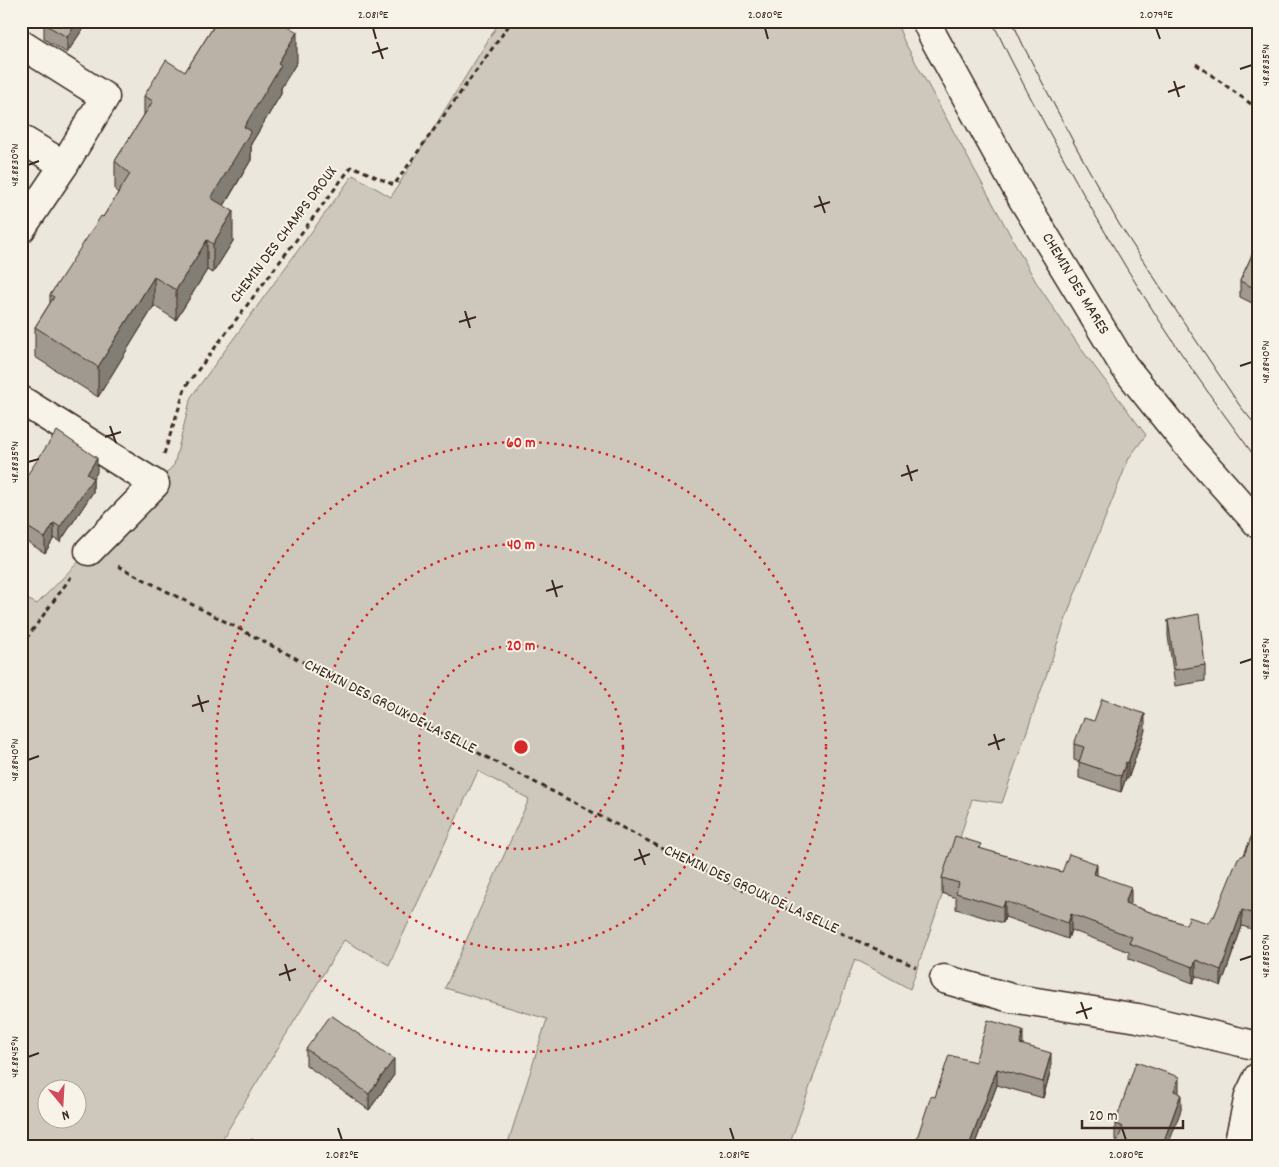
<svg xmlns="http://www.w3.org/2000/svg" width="1279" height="1167" font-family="Dekko,sans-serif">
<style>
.green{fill:#cec8bc;stroke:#84796d;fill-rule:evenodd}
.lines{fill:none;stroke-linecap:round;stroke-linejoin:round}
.minor-casing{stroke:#3b2a1e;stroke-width:31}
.path{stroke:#3b2a1e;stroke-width:3;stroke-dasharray:5 4;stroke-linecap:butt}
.minor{stroke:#f7f3e8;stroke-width:28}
.tram{stroke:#3b2a1e;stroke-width:1}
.wall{fill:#a09990;stroke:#3b2a1e}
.shaded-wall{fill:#827d75;stroke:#3b2a1e}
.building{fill:#bab2a7;stroke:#3b2a1e}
.ticks{fill:none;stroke:#3b2a1e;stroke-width:2}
.ring{fill:none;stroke:#d62828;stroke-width:2.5;stroke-dasharray:2.5 5}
.labels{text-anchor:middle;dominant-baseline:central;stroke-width:4;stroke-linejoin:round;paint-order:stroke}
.street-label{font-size:16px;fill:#3b2a1e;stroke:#f7f3e8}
.centre{fill:#d62828;stroke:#f7f3e8;stroke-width:2.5}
.ring-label{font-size:15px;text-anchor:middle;font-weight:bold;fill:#d62828;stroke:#f7f3e8;stroke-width:4;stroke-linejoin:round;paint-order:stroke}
.neatline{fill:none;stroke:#3b2a1e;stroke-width:2}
.ticks-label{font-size:12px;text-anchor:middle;fill:#3b2a1e}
</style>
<rect width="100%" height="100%" fill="#ece7dc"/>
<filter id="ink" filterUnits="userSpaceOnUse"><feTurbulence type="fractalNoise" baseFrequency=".02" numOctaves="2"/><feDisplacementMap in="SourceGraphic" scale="10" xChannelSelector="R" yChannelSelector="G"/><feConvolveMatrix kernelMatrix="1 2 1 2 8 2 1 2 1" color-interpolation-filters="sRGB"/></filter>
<g filter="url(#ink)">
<!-- green -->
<path class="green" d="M500 21H896L904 41 1036 282 1079 346 1146 435 1129 458 1072 601 1002 803 972 799 940 902 910 989 855 959 789 1146H507L547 1019 445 988 529 799 478 771 389 965 344 940 218 1146H21V596L37 604 174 465 191 397 353 175 391 197ZM48 1090H78V1120H48Z"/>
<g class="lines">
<defs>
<g id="minor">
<polyline points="926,21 934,38 1022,198 1124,366 1185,442 1258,524"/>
<polyline points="21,44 105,97 64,165 21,229"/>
<polyline points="21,139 64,165"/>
<polyline points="21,400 155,484 89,551"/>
<polyline points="944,979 1011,998 1138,1018 1258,1046"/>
<polyline points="1238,1146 1249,1096 1258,1077"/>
</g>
</defs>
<!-- minor casing -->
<use href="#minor" class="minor-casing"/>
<!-- path -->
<g class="path">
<polyline points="1196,64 1258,109"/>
<polyline points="164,454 186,386 352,166 394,185 512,21"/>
<polyline points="118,566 731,884 916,967"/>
<polyline points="21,646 71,577"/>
</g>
<!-- minor -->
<use href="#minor" class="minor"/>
<!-- tram -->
<g class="tram">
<path d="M992 21C1014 68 1039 114 1064 159 1104 233 1148 306 1196 375 1216 404 1237 432 1258 461"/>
<polyline points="1012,21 1025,49 1075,145 1119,224 1175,309 1240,406 1258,428"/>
</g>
</g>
<!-- wall -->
<g class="wall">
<polygon points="46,21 88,21 67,53 44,39 44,24"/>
<polygon points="212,25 297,62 281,88 281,94 251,144 251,160 224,206 233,241 213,273 207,270 176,320 154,306 98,397 35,357 35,327 50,303 50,295 103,217 118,193 115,190 115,161 144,115 144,96 185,72 212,29"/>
<polygon points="1258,242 1258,306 1240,297 1240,281"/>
<polygon points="97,472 93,479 93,492 60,542 54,538 45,553 21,538 21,484"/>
<polygon points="1168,620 1205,665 1205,681 1175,686 1168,636"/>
<polygon points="1094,721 1145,730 1128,779 1126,778 1121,792 1079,778 1079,762 1074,760 1074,744"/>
<polygon points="1258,786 1258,808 1255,807 1255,792"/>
<polygon points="1258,821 1258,931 1242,926 1221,986 1196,976 1193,983 1129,959 1129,952 1071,930 1068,939 1005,917 1003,923 956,909 956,898 942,893 942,878 981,849 1062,872 1097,875 1131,903 1130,905 1186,925 1208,923 1214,917 1244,855"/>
<polygon points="1023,1045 1051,1069 1043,1098 997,1085 974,1146 917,1146 917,1138 935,1097 975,1062"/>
<polygon points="306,1049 394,1075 369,1110 306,1065"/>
<polygon points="1179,1093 1181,1110 1117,1141 1115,1140 1115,1124"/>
</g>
<!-- shaded-wall -->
<g class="shaded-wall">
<polygon points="78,21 88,21 67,53 67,37"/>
<polygon points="297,32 297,62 281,88 281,94 251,144 251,160 211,227 211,198 244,127 278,63"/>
<polygon points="233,211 233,241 213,273 213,244"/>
<polygon points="207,240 207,270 176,320 176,290"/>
<polygon points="154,277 154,306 98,397 98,367"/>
<polygon points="97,458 97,472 93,479 93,492 60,542 60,527 87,474"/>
<polygon points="54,523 54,538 45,553 45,538"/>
<polygon points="1145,714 1145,730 1128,779 1128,763"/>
<polygon points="1126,762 1126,778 1121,792 1121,776"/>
<polygon points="1097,864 1097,880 1094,874"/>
<polygon points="1131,887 1131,903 1125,919 1125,903"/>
<polygon points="1005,901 1005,917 1003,923 1003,907"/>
<polygon points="1242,910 1242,926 1221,986 1221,970"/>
<polygon points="1071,914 1071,930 1068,939 1068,923"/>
<polygon points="1196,960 1196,976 1193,983 1193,967"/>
<polygon points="1023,1030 1023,1046 1020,1044"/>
<polygon points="1051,1053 1051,1069 1043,1098 1043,1082"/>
<polygon points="394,1059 394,1075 369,1110 369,1094"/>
<polygon points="997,1069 997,1085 974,1146 969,1146"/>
<polygon points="1179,1077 1179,1093 1174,1107 1174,1091"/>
<polygon points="1181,1094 1181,1110 1168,1146 1162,1146"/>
</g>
<!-- building -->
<g class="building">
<polygon points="46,21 78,21 67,37 44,24"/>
<polygon points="215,21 279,21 297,32 278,63 281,65 244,127 251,131 211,198 233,211 213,244 207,240 176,290 154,277 98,367 35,327 54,297 50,295 101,216 103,217 130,174 115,161 153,101 144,96 166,60 185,72 214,26 212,25"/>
<polygon points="1258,242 1258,290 1240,281"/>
<polygon points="57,431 97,458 87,474 93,478 60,527 54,523 45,538 21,523 21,484"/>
<polygon points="1199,614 1205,665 1175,670 1168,620"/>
<polygon points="1102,699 1145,714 1128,763 1126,762 1121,776 1079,762 1084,747 1074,744 1084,718 1094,721"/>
<polygon points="1258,786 1258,793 1255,792"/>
<polygon points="1258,821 1258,915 1242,910 1221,970 1196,960 1193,967 1129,943 1132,937 1071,914 1068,923 1005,901 1003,907 956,893 959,883 942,878 955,836 981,844 979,848 1062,872 1069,854 1097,864 1094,874 1131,887 1125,903 1186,925 1189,917 1208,923 1212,916 1214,917 1238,858 1244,855"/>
<polygon points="331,1015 394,1059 369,1094 306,1049"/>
<polygon points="988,1020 1023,1030 1020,1044 1051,1053 1043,1082 997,1069 969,1146 918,1146 920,1140 917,1138 931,1096 935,1097 949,1055 975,1062"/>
<polygon points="1136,1062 1179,1077 1174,1091 1181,1094 1162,1146 1115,1146 1123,1127 1115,1124"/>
<polygon points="252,1139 262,1146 247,1146"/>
</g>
</g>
<!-- ticks -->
<path class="ticks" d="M373 28 376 39M765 28 768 39M1156 28 1160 39M377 42 383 59M372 53 388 48M1240 69 1252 65M1174 81 1179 97M1168 92 1185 86M28 165 39 161M819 196 825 213M814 207 830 202M465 311 470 328M459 322 476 317M1240 366 1252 362M110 426 116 443M105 437 121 432M28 462 39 459M907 465 912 481M901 476 918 470M552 580 557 597M546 591 563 586M1240 663 1252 659M198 695 203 712M192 706 209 701M994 734 999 750M988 745 1005 739M28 760 39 756M639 849 645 865M634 860 650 854M1240 960 1252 956M285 964 290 981M279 975 296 969M1081 1002 1087 1019M1076 1013 1092 1008M28 1057 39 1053M338 1128 342 1140M730 1128 734 1140M1122 1128 1126 1140"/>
<!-- distance rings -->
<g class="ring">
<circle cx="521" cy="747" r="102"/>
<circle cx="521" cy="747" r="203"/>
<circle cx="521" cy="747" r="305"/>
</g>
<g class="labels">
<!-- street labels -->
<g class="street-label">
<text transform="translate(284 235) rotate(-53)">CHEMIN DES CHAMPS DROUX</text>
<text transform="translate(1075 284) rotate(59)">CHEMIN DES MARES</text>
<text transform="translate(390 707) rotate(27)">CHEMIN DES GROUX DE LA SELLE</text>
<text transform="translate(751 890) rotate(25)">CHEMIN DES GROUX DE LA SELLE</text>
</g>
</g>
<circle cx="521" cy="747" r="8" class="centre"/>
<g class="ring-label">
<text x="521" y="447">60 m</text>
<text x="521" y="549">40 m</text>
<text x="521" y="650">20 m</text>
</g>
<!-- margin -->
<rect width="1279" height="1167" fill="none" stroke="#f7f3e8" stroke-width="55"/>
<!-- north arrow -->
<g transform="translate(62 1104) rotate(162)"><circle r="24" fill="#f7f3e8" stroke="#aca397"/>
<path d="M0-4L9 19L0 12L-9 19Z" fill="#d1495b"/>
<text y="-8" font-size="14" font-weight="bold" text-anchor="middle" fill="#3b2a1e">N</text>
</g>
<!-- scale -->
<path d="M1082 1120v8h101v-8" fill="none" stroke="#3b2a1e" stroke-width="2.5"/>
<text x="1089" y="1120" font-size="15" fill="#3b2a1e" stroke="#f7f3e8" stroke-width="4" paint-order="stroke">20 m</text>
<rect x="28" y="28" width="1224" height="1112" class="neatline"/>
<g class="ticks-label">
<text x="373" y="18">2.081°E</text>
<text x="765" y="18">2.080°E</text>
<text x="1156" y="18">2.079°E</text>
<text transform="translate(1265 65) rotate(-90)" y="4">48.8835°N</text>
<text transform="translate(14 165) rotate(-90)" y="4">48.8830°N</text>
<text transform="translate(1265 362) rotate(-90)" y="4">48.8840°N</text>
<text transform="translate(14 462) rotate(-90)" y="4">48.8835°N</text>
<text transform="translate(1265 659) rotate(-90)" y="4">48.8845°N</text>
<text transform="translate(14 760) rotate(-90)" y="4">48.8840°N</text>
<text transform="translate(1265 956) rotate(-90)" y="4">48.8850°N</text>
<text transform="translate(14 1057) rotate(-90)" y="4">48.8845°N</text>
<text x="342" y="1158">2.082°E</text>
<text x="734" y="1158">2.081°E</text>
<text x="1126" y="1158">2.080°E</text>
</g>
</svg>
